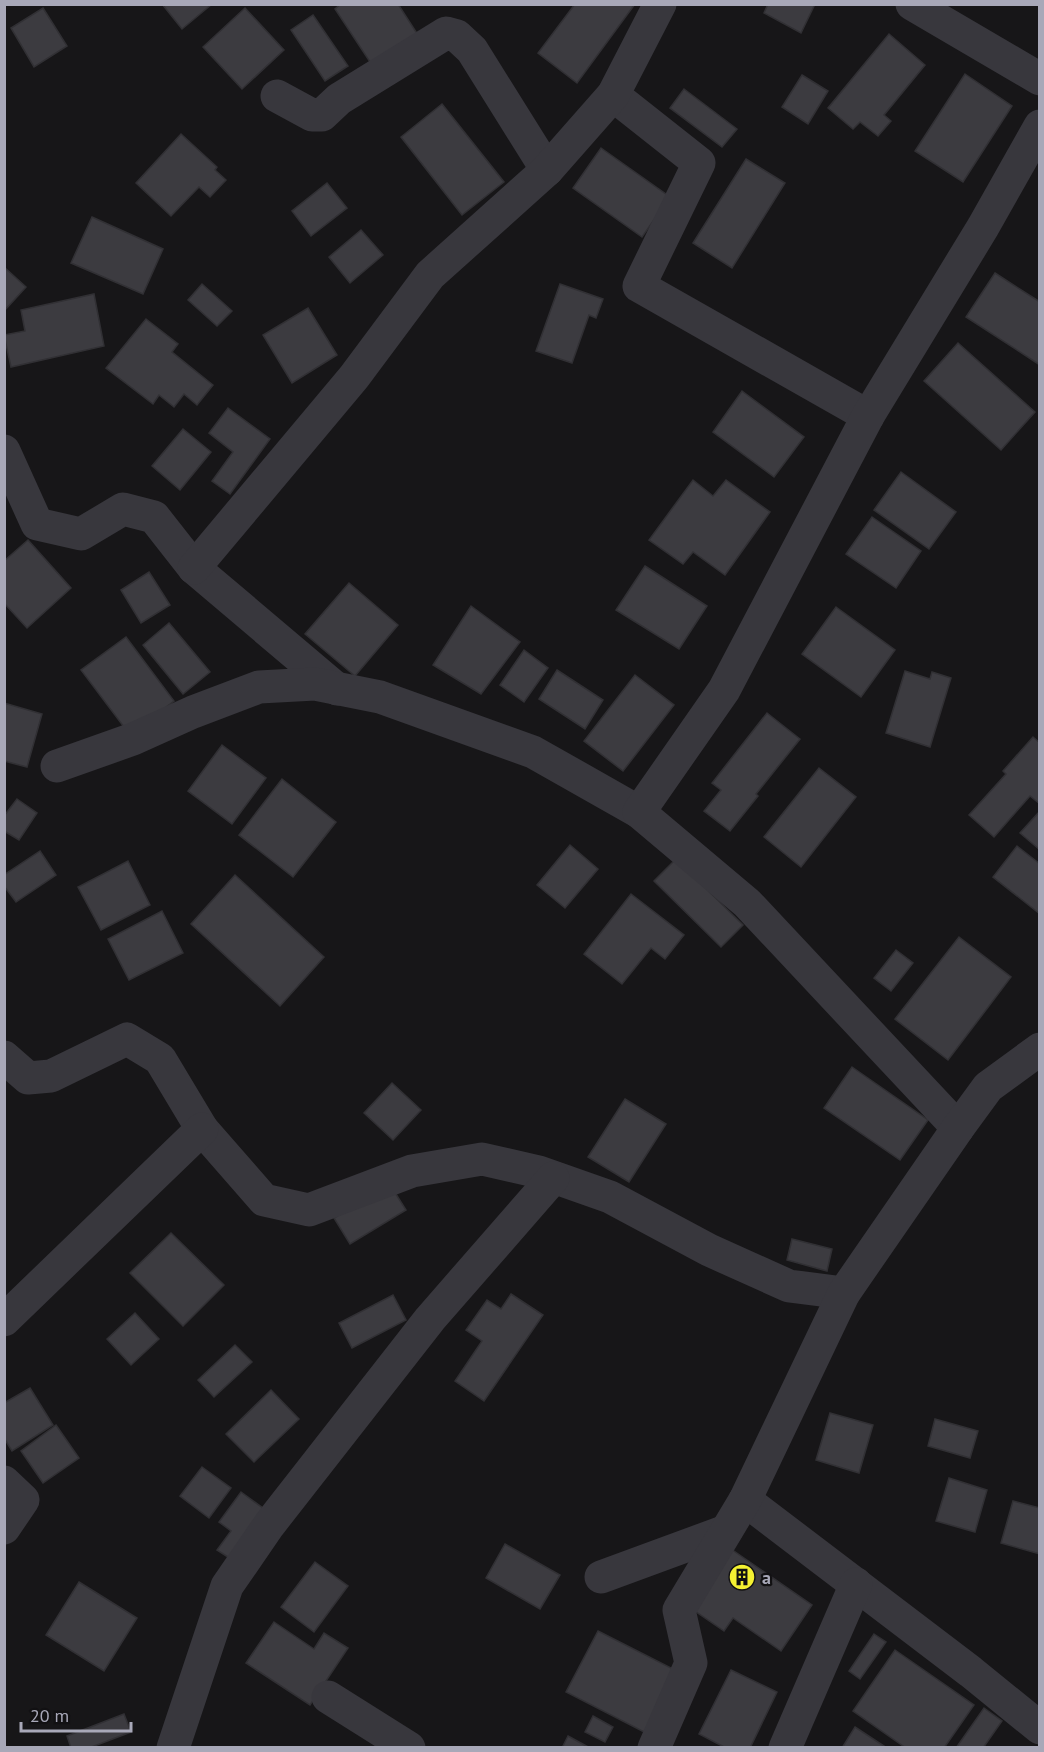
<svg xmlns="http://www.w3.org/2000/svg" width="1044" height="1752" font-family="'PT Sans',sans-serif">
<style>
.building{fill:#3c3b40;stroke:#313034;stroke-width:1.5}
.lines{fill:none;stroke-linecap:round;stroke-linejoin:round}
.minor{stroke:#38373d;stroke-width:33}
.tertiary{stroke:#38373d;stroke-width:33}
.labels{text-anchor:middle;dominant-baseline:central;stroke-width:4.5;stroke-linejoin:round;paint-order:stroke}
.poi-label{font-size:18px;font-weight:bold;fill:#a8a8b8;stroke:#121113;text-anchor:start}
</style>
<rect width="100%" height="100%" fill="#171618"/>
<!-- building -->
<g class="building">
<polygon points="162,4 212,4 182,29"/>
<polygon points="341,4 398,4 418,35 372,65 335,9"/>
<polygon points="575,4 635,4 577,83 538,53"/>
<polygon points="768,4 815,4 801,33 764,13"/>
<polygon points="43,8 67,46 34,67 11,28"/>
<polygon points="245,8 284,50 242,89 203,47"/>
<polygon points="313,15 348,66 325,81 291,30"/>
<polygon points="889,34 925,65 884,115 891,121 878,136 860,122 853,129 828,108"/>
<polygon points="965,74 1012,106 963,182 915,151"/>
<polygon points="802,75 828,91 808,124 782,107"/>
<polygon points="684,89 737,129 722,147 670,108"/>
<polygon points="442,104 504,182 462,215 401,137"/>
<polygon points="181,134 217,167 215,170 226,180 210,197 199,187 171,216 136,183"/>
<polygon points="601,148 670,197 642,237 573,188"/>
<polygon points="746,159 785,183 732,268 693,243"/>
<polygon points="327,183 347,208 311,236 292,211"/>
<polygon points="92,217 163,249 143,294 71,263"/>
<polygon points="361,230 383,255 350,283 329,257"/>
<polygon points="4,267 26,287 4,311"/>
<polygon points="995,273 1040,302 1040,365 966,317"/>
<polygon points="202,284 232,311 217,326 188,300"/>
<polygon points="560,284 603,299 596,318 589,315 572,363 536,351"/>
<polygon points="94,294 104,346 11,367 4,335 25,331 21,310"/>
<polygon points="308,308 337,355 292,383 263,335"/>
<polygon points="146,319 178,344 172,352 213,385 197,405 184,394 174,407 159,395 153,404 106,368"/>
<polygon points="958,343 1035,412 1001,450 924,381"/>
<polygon points="742,391 804,437 774,477 713,432"/>
<polygon points="228,408 270,439 230,494 212,481 233,452 209,433"/>
<polygon points="183,429 211,452 180,490 152,466"/>
<polygon points="901,472 956,512 929,549 874,510"/>
<polygon points="693,480 713,496 726,480 770,512 725,575 693,552 683,564 649,540"/>
<polygon points="872,517 921,551 896,588 846,554"/>
<polygon points="28,540 71,588 27,628 4,603 4,561"/>
<polygon points="645,566 707,606 679,649 616,610"/>
<polygon points="149,572 170,605 141,623 121,590"/>
<polygon points="349,583 398,625 355,676 305,634"/>
<polygon points="471,606 520,642 481,694 433,665"/>
<polygon points="836,607 895,650 861,697 802,654"/>
<polygon points="169,623 210,672 183,694 143,645"/>
<polygon points="126,637 174,701 130,735 81,670"/>
<polygon points="524,650 548,668 524,702 500,685"/>
<polygon points="557,670 603,700 585,729 539,699"/>
<polygon points="905,671 930,679 932,672 951,678 930,747 886,733"/>
<polygon points="635,675 674,705 623,771 584,741"/>
<polygon points="4,703 42,714 27,767 4,761"/>
<polygon points="767,713 800,739 756,794 758,796 730,831 704,811 721,790 712,783"/>
<polygon points="1033,737 1040,743 1040,804 1030,796 994,837 969,815 1006,774 1003,771"/>
<polygon points="222,745 266,778 232,824 188,791"/>
<polygon points="819,768 856,797 801,867 764,837"/>
<polygon points="282,779 336,822 293,877 239,835"/>
<polygon points="17,799 37,813 19,840 4,831 4,816"/>
<polygon points="1040,811 1040,850 1020,833"/>
<polygon points="570,845 598,869 565,908 537,885"/>
<polygon points="1017,846 1040,864 1040,914 993,877"/>
<polygon points="40,851 56,875 16,902 4,886 4,875"/>
<polygon points="676,859 743,925 721,947 654,881"/>
<polygon points="128,861 150,905 101,930 78,887"/>
<polygon points="235,875 324,957 280,1006 191,924"/>
<polygon points="631,894 684,935 665,959 651,948 622,984 584,954"/>
<polygon points="162,911 183,953 129,980 108,939"/>
<polygon points="959,937 1011,977 948,1060 895,1019"/>
<polygon points="896,950 913,963 891,991 874,978"/>
<polygon points="852,1067 928,1120 900,1160 824,1108"/>
<polygon points="392,1083 421,1110 393,1140 364,1113"/>
<polygon points="625,1099 666,1124 629,1182 588,1157"/>
<polygon points="389,1183 406,1210 350,1244 334,1218"/>
<polygon points="171,1233 224,1285 183,1326 130,1273"/>
<polygon points="792,1239 832,1249 827,1271 787,1260"/>
<polygon points="511,1294 543,1315 484,1401 455,1381 482,1341 466,1330 487,1300 501,1309"/>
<polygon points="393,1295 406,1320 352,1348 339,1323"/>
<polygon points="135,1313 159,1339 131,1365 107,1339"/>
<polygon points="235,1345 252,1362 214,1397 198,1380"/>
<polygon points="30,1388 53,1425 12,1451 4,1438 4,1403"/>
<polygon points="271,1390 299,1419 254,1462 226,1434"/>
<polygon points="830,1413 873,1425 859,1473 816,1460"/>
<polygon points="935,1419 978,1431 970,1458 928,1446"/>
<polygon points="56,1425 79,1458 43,1483 21,1451"/>
<polygon points="202,1467 231,1488 209,1518 180,1496"/>
<polygon points="949,1478 987,1490 975,1532 936,1521"/>
<polygon points="241,1492 267,1511 234,1561 217,1550 231,1531 219,1522"/>
<polygon points="1013,1501 1040,1508 1040,1554 1001,1543"/>
<polygon points="505,1544 560,1575 540,1609 486,1578"/>
<polygon points="731,1549 812,1605 781,1651 733,1618 724,1631 692,1609"/>
<polygon points="315,1562 348,1586 314,1632 281,1607"/>
<polygon points="79,1582 137,1618 104,1671 46,1635"/>
<polygon points="274,1622 314,1649 324,1633 348,1648 310,1705 246,1663"/>
<polygon points="598,1631 679,1672 648,1734 566,1692"/>
<polygon points="874,1634 886,1642 860,1679 849,1671"/>
<polygon points="895,1650 974,1705 944,1748 906,1748 853,1711"/>
<polygon points="731,1670 777,1692 750,1748 726,1748 699,1734"/>
<polygon points="984,1708 1002,1721 983,1748 956,1748"/>
<polygon points="124,1714 131,1732 89,1748 71,1748 67,1736"/>
<polygon points="593,1716 613,1727 605,1742 585,1732"/>
<polygon points="855,1727 887,1748 842,1748"/>
<polygon points="568,1736 590,1748 562,1748"/>
</g>
<g class="lines">
<!-- minor -->
<g class="minor">
<polyline points="912,4 1040,79"/>
<polyline points="613,95 699,163 639,286 868,416"/>
<polyline points="277,96 312,115 322,115 339,99 446,33 457,36 472,50 547,170"/>
<polyline points="4,451 37,524 81,534 123,509 154,517 194,568 337,689"/>
<polyline points="194,568 354,377 430,275 547,170 613,95 660,4"/>
<polyline points="57,766 133,739 193,712 259,687 315,684 380,697 533,752 639,812"/>
<polyline points="4,1057 28,1078 51,1076 127,1039 160,1059 202,1129 264,1200 309,1210 412,1171 482,1159 539,1172 610,1197 709,1250 789,1286 844,1293"/>
<polyline points="958,1128 747,903 639,812 724,690 868,416 983,227 1040,126"/>
<polyline points="4,1320 202,1129"/>
<polyline points="4,1482 23,1500 4,1528"/>
<polyline points="745,1500 971,1672 1040,1728"/>
<polyline points="601,1577 726,1531"/>
<polyline points="328,1697 409,1748"/>
<polyline points="173,1748 227,1586 269,1525 430,1319 553,1178"/>
<polyline points="785,1748 856,1584"/>
</g>
<!-- tertiary -->
<polyline class="tertiary" points="654,1748 691,1663 679,1610 745,1500 844,1293 958,1128 988,1087 1040,1049"/>
</g>
<!-- icons -->
<defs>
<symbol id="building-disc" viewBox="-11 -11 22 22"><circle r="9.5" fill="#f4f132" stroke="#121113"/><path d="M-4-6H4V6H1V3H-1V6H-4ZM-2.5-4.3h1.7v1.8h-1.7ZM.8-4.3h1.7v1.8H.8ZM-2.5-1h1.7V.8h-1.7ZM.8-1h1.7V.8H.8Z" fill="#111"/></symbol>
</defs>
<g fill-rule="evenodd">
<use href="#building-disc" x="727" y="1562" width="30" height="30"/>
</g>
<g class="labels">
<!-- poi labels -->
<g class="poi-label">
<text x="762" y="1577">a</text>
</g>
</g>
<!-- border -->
<rect width="1044" height="1752" fill="none" stroke="#a8a8b8" stroke-width="12"/>
<!-- scale -->
<path d="M21 1722v9h110v-9" fill="none" stroke="#a8a8b8" stroke-width="3"/>
<text x="30" y="1722" font-size="18" fill="#a8a8b8" stroke="#121113" stroke-width="4.5" paint-order="stroke">20 m</text>
</svg>
